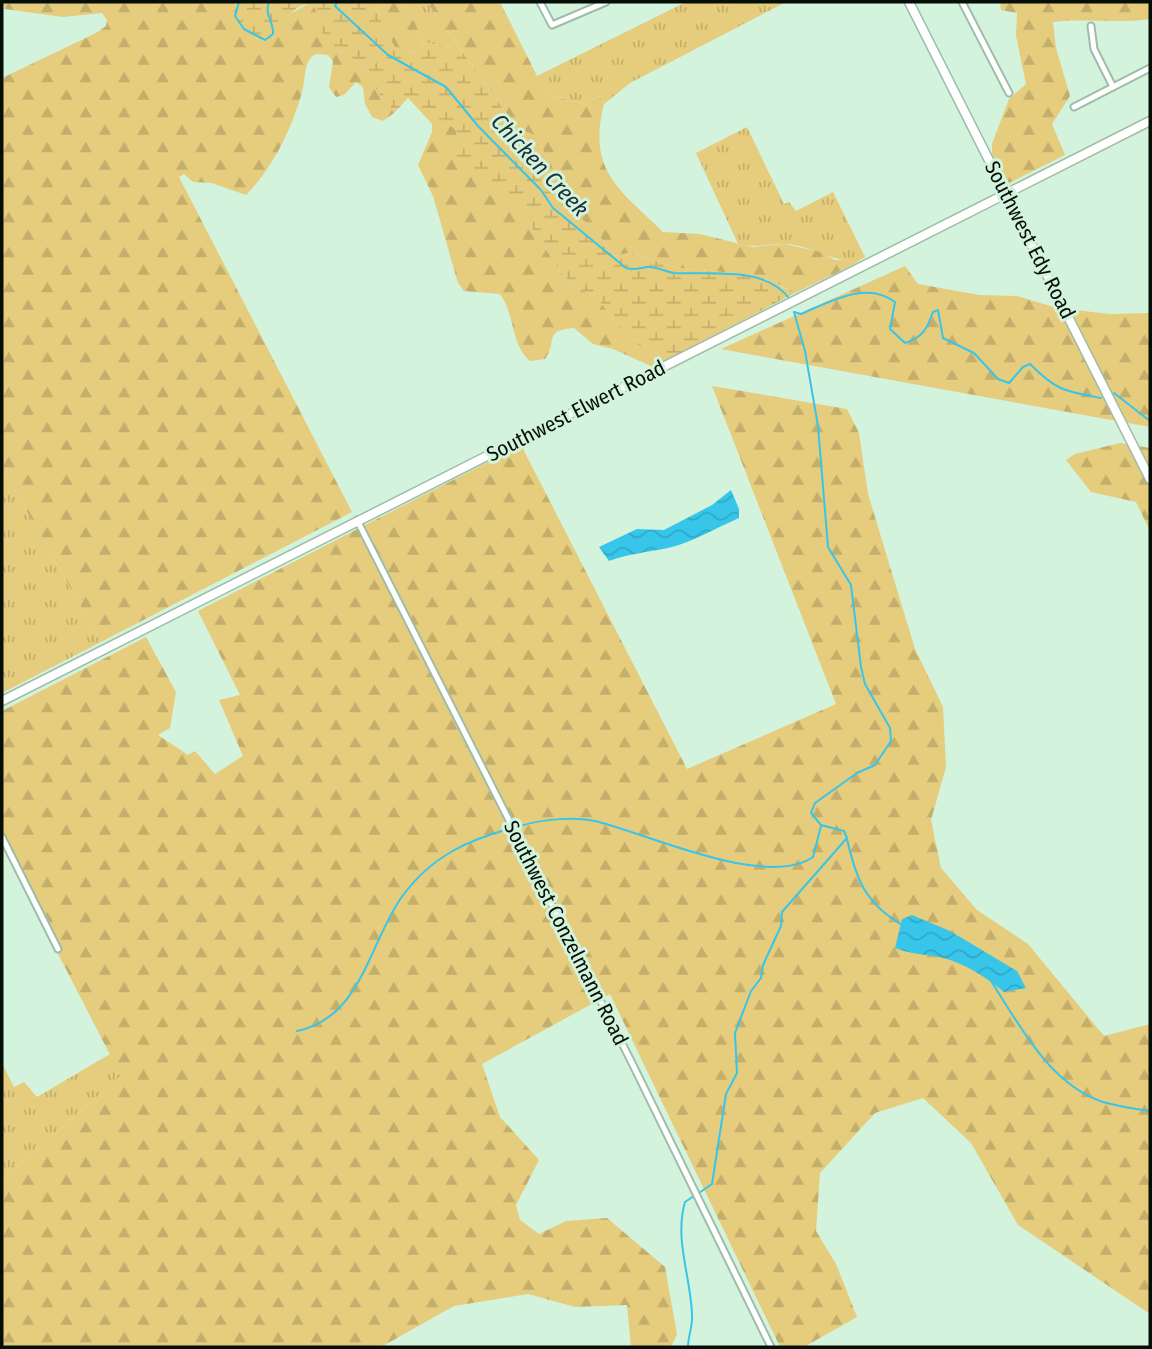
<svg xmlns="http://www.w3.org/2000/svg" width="1152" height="1349" font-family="'Fira Sans Condensed',sans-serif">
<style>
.grass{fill:url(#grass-tufts)}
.forest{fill:url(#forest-firs)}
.wetland{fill:url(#wetland-marsh)}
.water{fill:url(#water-waves)}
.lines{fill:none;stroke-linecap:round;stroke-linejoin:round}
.stream{stroke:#37c6ea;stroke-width:2}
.street-casing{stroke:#9ebda8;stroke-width:9}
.secondary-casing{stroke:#9ebda8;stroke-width:11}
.street{stroke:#fff;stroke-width:5}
.secondary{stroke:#fff;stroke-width:8}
.labels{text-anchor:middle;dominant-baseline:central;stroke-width:6;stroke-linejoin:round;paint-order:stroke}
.street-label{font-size:21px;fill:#050f08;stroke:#d3f3dd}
.water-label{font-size:23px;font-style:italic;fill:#193037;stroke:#d3f3dd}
</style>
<defs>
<pattern id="grass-tufts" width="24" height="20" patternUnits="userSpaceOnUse" patternTransform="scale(1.75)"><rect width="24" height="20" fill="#e6cc7d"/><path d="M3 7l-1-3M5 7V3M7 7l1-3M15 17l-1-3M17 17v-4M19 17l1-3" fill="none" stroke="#c4ae6b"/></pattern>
<pattern id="forest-firs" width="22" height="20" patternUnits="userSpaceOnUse" patternTransform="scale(1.75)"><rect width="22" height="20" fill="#e6cc7d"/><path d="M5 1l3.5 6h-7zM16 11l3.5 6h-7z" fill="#c4ae6b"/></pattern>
<pattern id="wetland-marsh" width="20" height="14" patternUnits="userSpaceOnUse" patternTransform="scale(1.75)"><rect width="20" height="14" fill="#e6cc7d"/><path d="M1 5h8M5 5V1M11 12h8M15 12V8" fill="none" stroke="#c4ae6b"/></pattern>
<pattern id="water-waves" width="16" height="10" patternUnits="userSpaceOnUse" patternTransform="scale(1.75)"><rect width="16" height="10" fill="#37c6ea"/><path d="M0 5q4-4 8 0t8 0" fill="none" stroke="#2fa9c7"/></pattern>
</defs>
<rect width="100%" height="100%" fill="#d3f3dd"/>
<!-- grass -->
<g class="grass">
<polygon points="405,2 427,2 461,50 424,42"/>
<polygon points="686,2 786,2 630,83 604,104 599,96 582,103 553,97 537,76"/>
<path d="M747 127 784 204 789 202 796 211 833 192 865 257 851 266 850 260C827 260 807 244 784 244 767 244 754 248 738 244L696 153Z"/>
<polygon points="2,468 101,642 2,693"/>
<polygon points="110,1054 121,1076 2,1180 2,1063 14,1087 24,1082 37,1097"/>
</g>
<!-- forest -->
<g class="forest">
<path d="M2 2H237C232 17 247 29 257 40H272L288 15 308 4 315 8 335 49 357 61 370 76 378 93 389 103 394 113 383 121 372 117 365 104 363 87 356 82 344 95 336 97 329 87 333 61 328 55 316 54C303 61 306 76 303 88 294 125 273 168 246 195L212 183 193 182 184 174 179 177 352 512 101 642 2 468V78L96 33 106 26 107 20 102 13 63 17 5 9Z"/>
<polygon points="375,2 405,2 424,42 421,49 411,53 396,49 385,31"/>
<path d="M427 2H500L537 76 553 97 582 103 599 96 604 104C587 171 619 189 663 232L700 234 752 247 785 244 820 252 835 260 850 259 851 266 797 292 785 288 766 276 678 268 629 253 615 256 593 228 580 218 557 173 548 164 542 147 516 127Z"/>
<path d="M1000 2H1150V19C1117 24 1086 18 1053 22L1056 48 1070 96 1052 124 1065 155 1009 183 992 154V144L1009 99 1026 84 1016 36 1017 13 1001 10Z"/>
<path d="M441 120 456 129 457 143 470 175 520 209 562 274 576 287 596 297 629 337 659 355 663 362 653 367 613 349 593 344 574 328C542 330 558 342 545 359L530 361C510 343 516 316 500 294L464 291 458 283 433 196 418 165 432 132V124Z"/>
<polygon points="905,266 918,284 979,295 1017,296 1057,308 1110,314 1150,313 1150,427 721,349"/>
<polygon points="712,386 847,409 859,433 868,494 915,649 943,707 946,767 931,820 941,868 977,910 1028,944 1104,1036 1150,1024 1150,1314 1018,1225 971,1143 923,1098 875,1113 820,1173 816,1231 836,1264 857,1317 804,1347 780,1347 610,994 482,1064 500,1117 539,1160 516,1205 520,1220 539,1234 566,1221 607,1218 665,1267 677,1334 671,1347 631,1347 627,1305 575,1307 528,1294 454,1306 381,1347 2,1347 2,1180 121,1076 2,845 2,711 146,637 176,692 170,728 158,735 188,755 195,751 215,774 243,756 219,700 240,695 198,611 521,445 687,769 836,704"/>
<polygon points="1120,443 1150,448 1150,531 1136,502 1091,492 1066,460 1075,454"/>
</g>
<!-- wetland -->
<path class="wetland" d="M237 2H375L385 31 396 49 411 53 421 49 424 42 461 50 516 127 535 135 580 218 593 228 615 256 629 253 678 268 766 276 784 288 797 292 663 362 659 355 629 337 596 297 576 287 562 274 520 209 464 172 456 153V129L441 121 432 124 408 98 394 113 389 103 378 93 370 76 357 61 335 49 321 31 315 8 308 4C284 8 283 35 265 44 251 37 231 19 237 2Z"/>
<!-- water -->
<g class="water">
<path d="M731 490 739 509V518C716 528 693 542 668 548 647 552 629 554 609 561L599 547 637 529 664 530 712 505Z"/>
<path d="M912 915 950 931 1017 971 1026 988 1004 992C986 977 963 962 939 957 924 954 910 954 895 948L902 919Z"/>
</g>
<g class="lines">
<!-- stream -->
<g class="stream">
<path d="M239 2 235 16 244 29 265 40 273 34C274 22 264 15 269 2"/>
<path d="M337 2 335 6 388 55 446 87 478 126 541 190 553 208 626 268C637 271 638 268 647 267 656 266 666 272 674 273 712 275 764 266 789 298"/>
<polyline points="1114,393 1150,421"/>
<path d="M847 838 844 831 821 825 811 813 815 803 857 773 875 765 891 741 890 728 865 684 861 667 851 585 828 547 818 426 805 351 794 312 801 314C829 302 867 280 895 302L890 329 905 343C923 337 927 329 933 312L938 310 943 338 974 353 998 379 1009 383 1023 367 1030 364C1057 391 1064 391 1101 398"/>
<path d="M847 839C856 879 865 903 902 925"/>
<path d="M991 981C1019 1024 1049 1084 1103 1102 1117 1106 1135 1109 1150 1111"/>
<path d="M297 1031C361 1018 369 944 401 898 432 855 469 839 520 826 543 819 575 816 599 822 650 835 766 889 813 857L821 826"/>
<polyline points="699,1193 712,1184 726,1094 737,1073 735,1033 751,991 761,978 763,965 781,926 782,912 846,839"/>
<path d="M688 1347C688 1336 693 1326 692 1315 691 1277 674 1240 685 1202L694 1196"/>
</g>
<defs>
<g id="street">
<polyline points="540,2 552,25 606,2"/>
<polyline points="962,2 1009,93"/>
<polyline points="1091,26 1094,49 1113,87"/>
<polyline points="1074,107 1150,68"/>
<polyline points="357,520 632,1063 771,1347"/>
<polyline points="2,837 58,949"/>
</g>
<g id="secondary">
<polyline points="909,2 1150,479"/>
<polyline points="2,701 1150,121"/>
</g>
</defs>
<!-- street casing -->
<use href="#street" class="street-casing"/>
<!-- secondary casing -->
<use href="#secondary" class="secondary-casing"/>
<!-- street -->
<use href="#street" class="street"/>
<!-- secondary -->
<use href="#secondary" class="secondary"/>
</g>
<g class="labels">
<!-- street labels -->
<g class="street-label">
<text transform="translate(1030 240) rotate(63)">Southwest Edy Road</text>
<text transform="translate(576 411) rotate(-27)">Southwest Elwert Road</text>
<text transform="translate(566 933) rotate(63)">Southwest Conzelmann Road</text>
</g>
<!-- water labels -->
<g class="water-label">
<text transform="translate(540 165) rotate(47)">Chicken Creek</text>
</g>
</g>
<!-- border -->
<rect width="1152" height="1349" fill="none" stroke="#050f08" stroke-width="7"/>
</svg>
